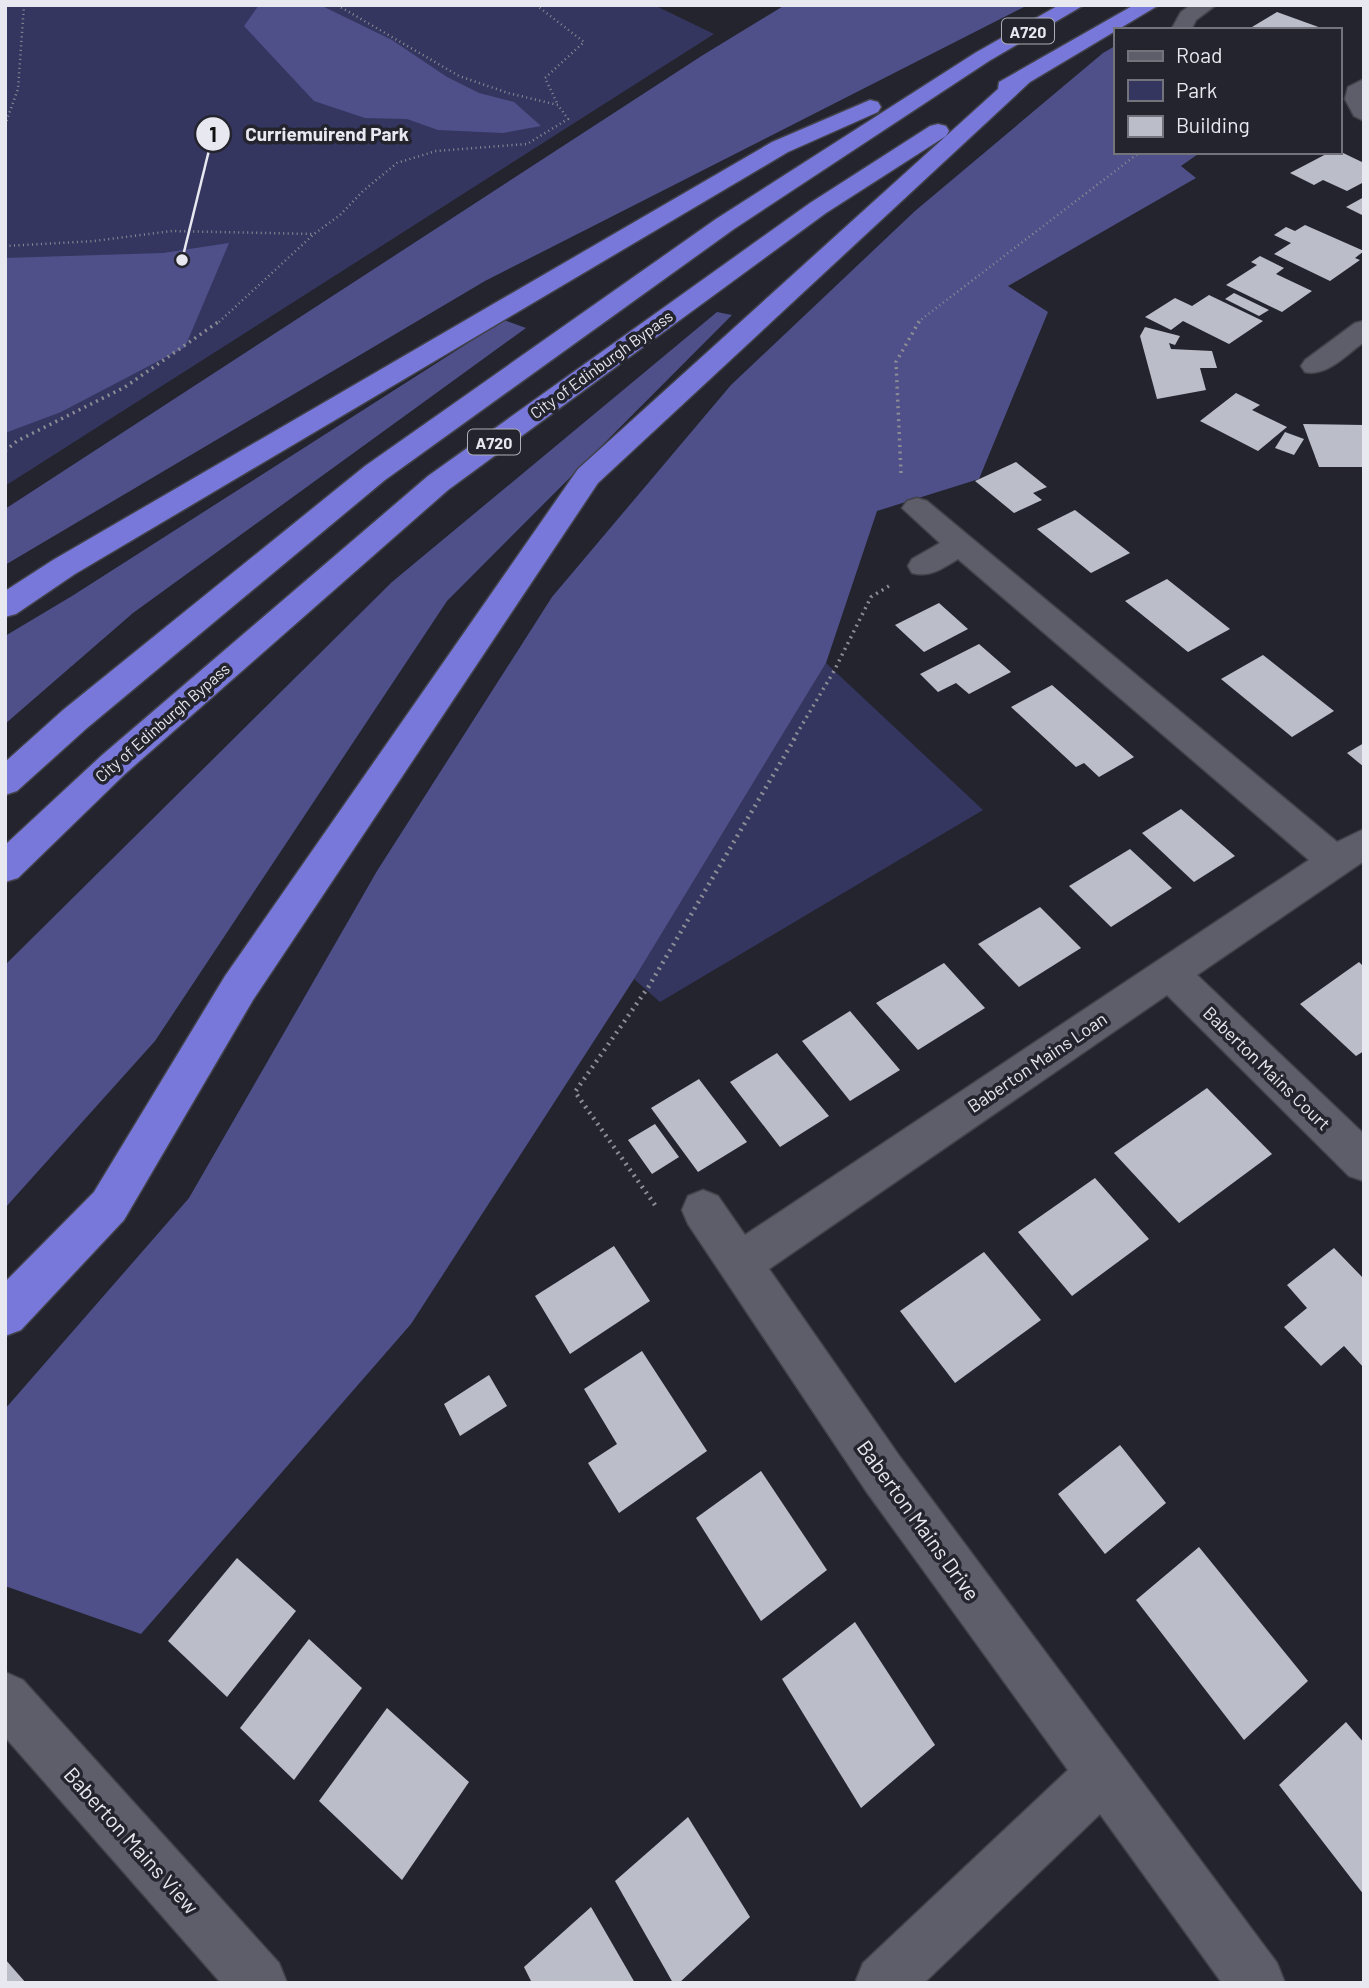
<svg xmlns="http://www.w3.org/2000/svg" width="1369" height="1988" font-family="Barlow,sans-serif">
<style>
.green{fill:#353660}
.forest{fill:#4f5089}
.building{fill:#bbbdc9}
.lines{fill:none;stroke-linecap:round;stroke-linejoin:round}
.minor-casing{stroke:#42424a;stroke-width:3}
.highway-casing{stroke:#42424a;stroke-width:3}
.path-far2{stroke:#8b8c94;stroke-width:2.5;stroke-dasharray:1 3.5;stroke-linecap:butt}
.path-far1{stroke:#8b8c94;stroke-width:3.5;stroke-dasharray:2 4.5;stroke-linecap:butt}
.path{stroke:#8b8c94;stroke-width:4.5;stroke-dasharray:2 5;stroke-linecap:butt}
.minor{fill:#5d5e69;fill-rule:evenodd}
.highway{fill:#7877da;fill-rule:evenodd}
.labels{text-anchor:middle;dominant-baseline:central;stroke-width:7;stroke-linejoin:round;paint-order:stroke}
.shield{fill:#23242d;stroke:#adaeb6;stroke-width:2}
.shield-label{font-size:16px;font-weight:bold;fill:#e8e9f0}
.far-street-label{font-size:16px;fill:#e8e9f0;stroke:#23242d}
.street-label{font-size:18px;fill:#e8e9f0;stroke:#23242d}
.near-street-label{font-size:21px;fill:#e8e9f0;stroke:#23242d}
.leader{fill:none;stroke:#e8e9f0;stroke-width:2.5}
.callout-dot{fill:#e8e9f0;stroke:#23242d;stroke-width:2.5}
.mark-label{font-size:21px;text-anchor:middle;font-weight:bold;fill:#111}
.callout-label{font-size:19px;text-anchor:middle;font-weight:bold;fill:#e8e9f0;stroke:#23242d;stroke-width:7;stroke-linejoin:round;paint-order:stroke}
</style>
<rect width="100%" height="100%" fill="#23242d"/>
<!-- green -->
<g class="green">
<polygon points="5,5 654,5 714,34 5,486"/>
<polygon points="826,663 983,810 660,1002 634,979"/>
</g>
<!-- forest -->
<g class="forest">
<polygon points="259,5 320,5 392,40 447,77 479,93 514,102 541,126 503,133 438,130 407,119 365,118 314,101 244,26"/>
<polygon points="785,5 1028,5 485,281 5,565 5,509 703,55"/>
<polygon points="1115,46 1115,152 1201,152 1181,166 1196,178 1008,286 1048,312 979,479 877,511 826,663 634,979 411,1324 141,1634 5,1586 5,1409 189,1198 377,871 552,597 731,385 915,211 1103,53"/>
<polygon points="229,243 185,347 61,412 5,433 5,258 163,253"/>
<polygon points="717,312 732,315 447,601 155,1041 5,1208 5,965 392,582"/>
<polygon points="504,320 526,328 133,613 5,724 5,636 72,596"/>
</g>
<!-- building -->
<g class="building">
<polygon points="1277,12 1324,29 1324,30 1247,30"/>
<polygon points="1339,151 1364,163 1364,182 1347,191 1323,180 1314,185 1290,173 1330,152"/>
<polygon points="1364,197 1364,216 1346,207"/>
<polygon points="1305,225 1364,251 1355,258 1360,260 1330,281 1274,254 1291,243 1274,235 1286,227 1295,231"/>
<polygon points="1260,256 1284,268 1276,274 1312,291 1282,312 1226,285 1257,265 1251,262"/>
<polygon points="1234,293 1269,310 1259,316 1225,299"/>
<polygon points="1209,295 1263,321 1229,344 1183,321 1171,330 1145,317 1175,298 1192,306"/>
<polygon points="1145,327 1180,336 1175,345 1169,343 1171,349 1212,351 1217,368 1200,368 1206,390 1157,399 1140,336"/>
<polygon points="1236,393 1260,405 1252,410 1287,427 1258,451 1200,421"/>
<polygon points="1303,424 1364,425 1364,467 1319,467"/>
<polygon points="1285,432 1304,439 1294,455 1275,448"/>
<polygon points="1016,462 1047,487 1033,493 1042,500 1014,513 975,481"/>
<polygon points="1075,510 1130,553 1091,573 1037,529"/>
<polygon points="1167,579 1230,629 1188,652 1125,601"/>
<polygon points="939,603 968,629 924,652 895,625"/>
<polygon points="979,644 1011,672 969,694 956,683 938,692 920,674"/>
<polygon points="1263,655 1334,711 1292,737 1221,679"/>
<polygon points="1052,685 1118,743 1134,757 1099,777 1084,763 1076,767 1011,707"/>
<polygon points="1364,743 1364,767 1347,753"/>
<polygon points="1181,809 1235,856 1194,882 1142,833"/>
<polygon points="1130,849 1172,888 1111,927 1069,886"/>
<polygon points="1040,907 1081,948 1019,987 978,944"/>
<polygon points="1359,962 1364,967 1364,1051 1356,1056 1300,1004"/>
<polygon points="944,963 985,1008 918,1050 876,1003"/>
<polygon points="850,1011 900,1070 850,1101 802,1041"/>
<polygon points="777,1053 829,1116 780,1147 730,1082"/>
<polygon points="699,1079 747,1142 698,1172 651,1108"/>
<polygon points="1207,1088 1272,1154 1179,1223 1114,1153"/>
<polygon points="655,1124 679,1157 652,1174 628,1140"/>
<polygon points="1095,1178 1149,1239 1072,1296 1018,1232"/>
<polygon points="614,1246 650,1301 570,1354 535,1296"/>
<polygon points="1334,1248 1364,1279 1364,1368 1344,1346 1321,1366 1284,1327 1307,1308 1287,1285"/>
<polygon points="984,1252 1041,1320 955,1383 900,1311"/>
<polygon points="642,1351 707,1451 619,1513 588,1463 617,1444 584,1389"/>
<polygon points="489,1375 507,1406 460,1436 444,1404"/>
<polygon points="1120,1445 1166,1503 1105,1554 1058,1494"/>
<polygon points="761,1471 827,1570 761,1621 696,1518"/>
<polygon points="1199,1547 1308,1681 1244,1740 1136,1600"/>
<polygon points="237,1558 296,1611 227,1697 168,1641"/>
<polygon points="855,1622 935,1745 861,1808 782,1679"/>
<polygon points="309,1639 362,1688 294,1780 240,1728"/>
<polygon points="387,1708 469,1782 402,1880 319,1801"/>
<polygon points="1346,1722 1364,1743 1364,1895 1279,1785"/>
<polygon points="688,1817 750,1917 679,1983 673,1983 615,1881"/>
<polygon points="591,1907 635,1983 532,1983 524,1967"/>
<polygon points="5,1959 26,1983 5,1983"/>
</g>
<g class="lines">
<defs>
<g id="minor">
<polygon points="1191,5 1216,5 1196,20 1191,30 1171,30 1181,12"/>
<polygon points="1364,79 1364,121 1354,116 1345,99 1348,87"/>
<path d="M1364 321V342C1347 354 1327 377 1305 372L1301 366 1305 360 1355 323Z"/>
<path d="M917 498 927 501 1337 842 1364 829V861L1197 975 1364 1134V1181L1349 1176 1167 995 769 1269 900 1457 1277 1963 1285 1983H1222L1100 1814 924 1983H855L863 1963 1068 1770 866 1491 688 1224 682 1210 688 1196 703 1190 718 1196 745 1235 1309 860 958 559C943 568 930 578 912 573L908 566 912 559 940 543 902 508 907 501Z"/>
<polygon points="5,1672 23,1680 279,1963 287,1983 221,1983 5,1737"/>
</g>
<g id="highway">
<polygon points="1059,5 1084,5 989,61 734,229 385,480 87,728 17,791 5,795 5,762 63,710 365,466 716,219 975,53"/>
<polygon points="1134,5 1159,5 1030,82 598,483 253,1000 124,1220 21,1330 5,1336 5,1282 94,1192 225,976 578,469 998,89 999,82"/>
<polygon points="870,100 878,102 881,107 878,112 788,152 75,574 16,614 5,617 5,591 53,560 772,142"/>
<polygon points="938,124 946,126 949,131 946,136 826,213 448,490 125,774 18,878 5,882 5,845 101,756 428,476 810,203 930,126"/>
</g>
</defs>
<!-- minor casing -->
<use href="#minor" class="minor-casing"/>
<!-- highway casing -->
<use href="#highway" class="highway-casing"/>
<!-- path-far2 -->
<g class="path-far2">
<polyline points="536,5 584,42 545,78 558,105"/>
<polyline points="5,125 18,89 24,5"/>
<polyline points="5,246 94,241 172,231 313,234"/>
<polyline points="219,322 314,234 340,215 363,191 397,163 436,151 527,144 568,119 558,105 508,93 459,76 337,5"/>
<polyline points="918,322 1140,152"/>
</g>
<!-- path-far1 -->
<g class="path-far1">
<polyline points="5,451 17,441 125,387 221,320"/>
<polyline points="901,473 896,362 920,320"/>
<polyline points="793,740 834,671 871,597 889,586"/>
</g>
<!-- path -->
<polyline class="path" points="655,1205 575,1092 649,986 795,738"/>
<!-- minor -->
<use href="#minor" class="minor"/>
<!-- highway -->
<use href="#highway" class="highway"/>
</g>
<g class="labels">
<!-- shield labels -->
<g class="shield">
<rect x="1002" y="18.5" width="52" height="25" rx="5"/>
<rect x="468" y="429.5" width="52" height="25" rx="5"/>
</g>
<g class="shield-label">
<text x="1028" y="31">A720</text>
<text x="494" y="442">A720</text>
</g>
<!-- far-street labels -->
<g class="far-street-label">
<text transform="translate(601 364) rotate(-36)">City of Edinburgh Bypass</text>
<text transform="translate(162 722) rotate(-41)">City of Edinburgh Bypass</text>
</g>
<!-- street labels -->
<g class="street-label">
<text transform="translate(1037 1062) rotate(-34)">Baberton Mains Loan</text>
<text transform="translate(1267 1068) rotate(44)">Baberton Mains Court</text>
</g>
<!-- near-street labels -->
<g class="near-street-label">
<text transform="translate(919 1520) rotate(54)">Baberton Mains Drive</text>
<text transform="translate(132 1840) rotate(48)">Baberton Mains View</text>
</g>
</g>
<!-- callouts -->
<path class="leader" d="M182 260L213 134"/>
<g class="callout-dot">
<circle cx="182" cy="260" r="7"/>
<circle cx="213" cy="134" r="18"/>
</g>
<g class="mark-label">
<text x="213" y="142">1</text>
</g>
<g class="callout-label">
<text x="327" y="141">Curriemuirend Park</text>
</g>
<!-- border -->
<rect width="1369" height="1988" fill="none" stroke="#e8e9f0" stroke-width="14"/>
<!-- legend -->
<rect x="1114" y="28" width="228" height="126" fill="#23242d" stroke="#72737b" stroke-width="2"/>
<rect x="1128" y="51" width="35" height="10" fill="#5d5e69" stroke="#72737b" stroke-width="2"/>
<text x="1176" y="63" font-size="21" fill="#e8e9f0">Road</text>
<rect x="1128" y="80" width="35" height="21" fill="#353660" stroke="#72737b" stroke-width="2"/>
<text x="1176" y="98" font-size="21" fill="#e8e9f0">Park</text>
<rect x="1128" y="116" width="35" height="21" fill="#bbbdc9" stroke="#72737b" stroke-width="2"/>
<text x="1176" y="133" font-size="21" fill="#e8e9f0">Building</text>
</svg>
